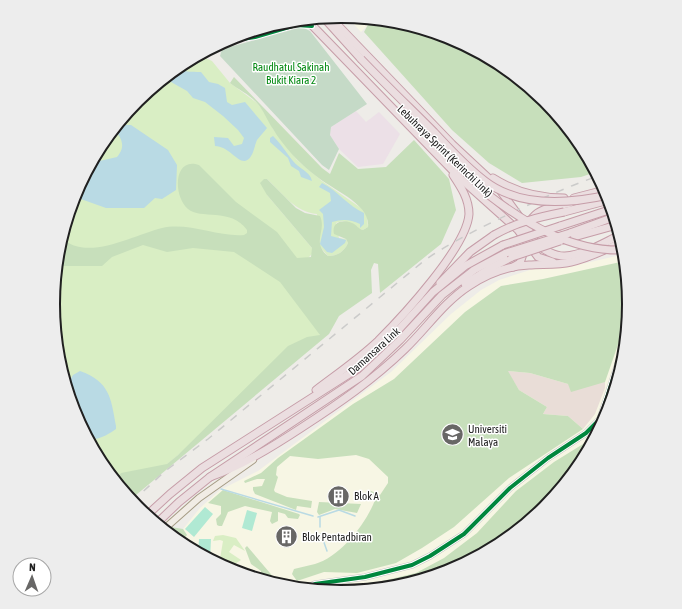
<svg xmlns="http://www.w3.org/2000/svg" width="682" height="609" font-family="'Asap Condensed',sans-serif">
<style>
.industrial{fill:#ece0e7}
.education{fill:#f7f6e4}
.military{fill:#e9ddd7}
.grass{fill:#d9eec4}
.forest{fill:#c7dfbb}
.cemetery{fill:#c5dac7}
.pitch{fill:#b0e9d3}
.water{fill:#b9dae4}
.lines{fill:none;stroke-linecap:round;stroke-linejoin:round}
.stream{stroke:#b9dae4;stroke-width:1.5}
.minor-casing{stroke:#c7c6c4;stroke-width:6}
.tertiary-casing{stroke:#c7c6c4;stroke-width:7}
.primary-casing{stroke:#a59b84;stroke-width:8}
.motorway-casing{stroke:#c69da8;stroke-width:9}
.minor{stroke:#fcfcfc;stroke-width:4}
.tertiary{stroke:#fcfcfc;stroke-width:5}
.primary{stroke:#f1ece5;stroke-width:6}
.motorway{stroke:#ebdee0;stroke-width:7}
.rail{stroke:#cbcbca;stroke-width:1.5;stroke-dasharray:8 8;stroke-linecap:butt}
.motorway-bridge-casing{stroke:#c69da8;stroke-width:9;stroke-linecap:butt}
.motorway-bridge{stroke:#ebdee0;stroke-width:7}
.cycleway-casing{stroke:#fff;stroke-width:6}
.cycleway{stroke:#00873e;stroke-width:4}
.labels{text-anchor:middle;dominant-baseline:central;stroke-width:3;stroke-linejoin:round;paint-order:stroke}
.park-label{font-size:11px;fill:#038912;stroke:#fff}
.street-label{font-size:11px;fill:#202020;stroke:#fff}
.poi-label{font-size:11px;fill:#202020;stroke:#fff;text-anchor:start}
.rim{fill:none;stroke:#202020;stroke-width:2}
</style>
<rect width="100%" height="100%" fill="#eeece8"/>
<!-- industrial -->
<polygon class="industrial" points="356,111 366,122 379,112 400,134 383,164 358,167 339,149 330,135 331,127"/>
<!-- education -->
<g class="education">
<polygon points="346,16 374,19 361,32"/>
<polygon points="625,254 629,305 624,361 607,415 581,465 545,509 501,545 451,571 397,587 341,593 284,587 230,571 180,543 187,535 183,529 200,508 220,490 258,471 391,372 451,314 481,290 499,280 533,269 586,263"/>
</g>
<!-- military -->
<polygon class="military" points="507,371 530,373 568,384 605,382 605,388 595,414 583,429 568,416 543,414 547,407 519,390"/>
<!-- grass -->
<g class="grass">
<path d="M199 55 212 61 230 83 257 103 268 117 273 129 297 160 322 181 361 208 367 216 368 227 363 230C353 228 349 217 336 223L339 238 346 239 348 243C344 252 337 256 328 256L320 247 317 214C295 212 283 194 267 179V195L312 248V254L308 258 320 336 128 497C107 472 85 445 74 413 61 379 52 341 53 304 53 204 110 103 199 55Z"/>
<polygon points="223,535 236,538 245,551 234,545 229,552 241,560 227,569 219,565 223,541 220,540 213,541 215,536"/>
</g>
<!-- forest -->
<g class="forest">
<path d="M371 19C448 26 515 64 564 124 570 131 577 138 581 145 587 154 591 163 596 172L581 177 522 183 489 163 452 130 364 32Z"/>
<path d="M234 77 322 168 330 174 339 153 358 169 386 167 414 140 449 179 456 210 441 244 380 293 378 264 374 263 371 270 372 293 339 316 329 334 130 500 115 482 121 473 167 464 178 455 288 346 307 337 320 335 280 282 234 252 193 248 167 252 143 245 112 257 102 266H61L57 263 61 237C86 263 133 235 162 228 189 222 217 237 244 235L247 233V230C231 207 200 220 188 209 173 197 173 156 199 165L236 202 277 232 297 258 311 257 312 248 267 195 260 183 264 179H267L296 208 305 213 320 216C327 231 311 242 328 256 337 256 344 252 348 243L346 239 334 234C331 222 343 219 352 223 357 225 358 229 363 230L368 227C371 204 331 189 316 176 299 163 284 147 273 129 267 120 264 111 257 103 249 94 239 90 230 83Z"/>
<path d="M625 261 629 313 605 382 571 392 568 384 530 373 508 371 519 390 547 407 543 414 568 416 583 429 509 478 454 527 422 548 396 563 357 573 324 572 297 581 292 574 294 569C301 567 308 566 315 564 340 557 366 524 375 500L369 490 380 495 388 483V477L369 459 356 455 318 459 290 456 277 467 276 475 278 477 274 490 275 492 287 497 312 501 311 508 297 506 296 510 255 494 253 490V487L262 486 265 479H257L245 483 244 481 261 473 278 458 353 404 394 379 465 312 501 286 543 279Z"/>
<path d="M596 436C591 446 587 456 580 465 521 551 418 601 314 590L328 586 378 582 416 573 444 558 477 533 516 491 554 462Z"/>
<polygon points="223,490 299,514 300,515 298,519 288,518 285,514 278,512 278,521 272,524 270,521 272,512 245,506 228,512 222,526 219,526 217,525 216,519 221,514 221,506 208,503"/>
<polygon points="319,502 361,504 357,513 335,509 319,515 317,512"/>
<polygon points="171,527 183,529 187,535 180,543 166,532"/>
<polygon points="247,546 281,586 261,580 261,571 251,564 245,548"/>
</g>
<!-- cemetery -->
<polygon class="cemetery" points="302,27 310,31 367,104 331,127 330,135 339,149 329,170 322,165 220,56 222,49"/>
<!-- pitch -->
<g class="pitch">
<polygon points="205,507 213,514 194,537 185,529"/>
<polygon points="247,510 257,513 252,531 242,528"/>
<polygon points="199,539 211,539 210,560 198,554"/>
</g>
<!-- water -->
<g class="water">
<path d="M175 70C184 71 191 72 201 72L209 82 218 84 225 88 227 102 232 105 245 102 267 128C264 132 260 136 257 140 254 147 253 159 245 161 237 162 228 146 215 146L214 137 228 138 234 146 242 144 244 138 238 130 223 116 205 102 193 98 187 91 171 82Z"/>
<path d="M117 125H131L168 150 177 165 176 190 162 199 155 198 144 208H106L78 198 74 195 91 163 117 157C126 147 122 139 115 130Z"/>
<path d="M273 136C281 144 286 152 293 161 299 169 310 171 312 181L301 177 299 171 291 166 288 158 270 142V138Z"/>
<path d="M322 183C338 191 348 206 364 213V224L360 228V224C350 219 342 219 332 222L331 236 346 240 345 243 332 253 327 252 320 244 324 227 323 214 319 210 331 201 330 193 319 187Z"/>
<path d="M80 371C110 382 111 398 116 426V429C109 434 95 443 87 437 77 429 70 399 66 387L73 375Z"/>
</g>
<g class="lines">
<!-- stream -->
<g class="stream">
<polyline points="221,489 313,516"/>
<polyline points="318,517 339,510 355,516"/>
<polyline points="320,527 320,517"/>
<polyline points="321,534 327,551"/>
</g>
<defs>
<g id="minor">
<polyline points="285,27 291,21"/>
<polyline points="223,42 255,37 296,25 310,25"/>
</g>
<polyline id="tertiary" points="304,589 315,584 365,577 412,565 430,556 464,534 510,488 548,458 586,433 600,419 626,339"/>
<polyline id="primary" points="163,530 199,498 253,460"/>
<g id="motorway">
<polyline points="330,17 452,144 497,186 521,219 525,236"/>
<polyline points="324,18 361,59"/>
<polyline points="306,19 462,180 518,230 538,257 553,262"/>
<polyline points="402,110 486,193"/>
<path d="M493 178C515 192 537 198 564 198"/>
<polyline points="574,198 605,190"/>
<path d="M570 203C559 206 544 207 535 215 515 233 547 257 565 256 584 255 603 243 620 235"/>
<polyline points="564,212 609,200"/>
<polyline points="560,226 612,209"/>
<polyline points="570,233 614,217"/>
<polyline points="563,240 617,225"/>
<polyline points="513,267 520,263 525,248"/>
<polyline points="440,283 470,252 494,235"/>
<polyline points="465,284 489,269 512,257"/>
<path d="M316 390C337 374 359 359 378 341 402 317 467 247 469 214 469 199 461 187 453 175"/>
<path d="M210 477C243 465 272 447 301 428 338 404 373 380 405 349 426 329 444 302 469 286 487 274 509 266 529 265 543 264 558 265 571 262 589 258 605 250 622 242"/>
<polyline points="146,516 170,494 202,468 360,367 393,336 433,292 465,266 503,245"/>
<polyline points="156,524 179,502 210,477 362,376 400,340 442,295 474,270 506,253"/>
</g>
</defs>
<!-- minor casing -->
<use href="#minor" class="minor-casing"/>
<!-- tertiary casing -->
<use href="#tertiary" class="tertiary-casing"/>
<!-- primary casing -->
<use href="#primary" class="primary-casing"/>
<!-- motorway casing -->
<use href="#motorway" class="motorway-casing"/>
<!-- minor -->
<use href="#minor" class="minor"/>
<!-- tertiary -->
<use href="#tertiary" class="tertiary"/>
<!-- primary -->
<use href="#primary" class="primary"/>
<!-- motorway -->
<use href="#motorway" class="motorway"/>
<!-- rail -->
<path class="rail" d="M132 502 164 472 208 439 425 260C456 239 488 224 522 208 547 196 572 185 598 176"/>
<defs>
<g id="motorway-bridge">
<path d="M361 59C385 84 410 108 434 132 450 149 466 167 485 181 520 208 568 204 608 195"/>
<path d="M486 193C526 224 572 252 624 250"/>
<path d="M494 235C517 222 539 217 564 212"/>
<polyline points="503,245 560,226"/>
<polyline points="506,253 570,233"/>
<polyline points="512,257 560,241"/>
</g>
</defs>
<!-- motorway-bridge casing -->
<use href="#motorway-bridge" class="motorway-bridge-casing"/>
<!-- motorway-bridge -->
<use href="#motorway-bridge" class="motorway-bridge"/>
<defs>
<g id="cycleway">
<polyline points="223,42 255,37 296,25 312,26"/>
<polyline points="304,589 315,584 365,577 412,565 430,556 464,534 510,488 548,458 586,433 600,419 626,339"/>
</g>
</defs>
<!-- cycleway casing -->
<use href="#cycleway" class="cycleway-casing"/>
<!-- cycleway -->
<use href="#cycleway" class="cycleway"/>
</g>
<!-- icons -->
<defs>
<symbol id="university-disc" viewBox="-11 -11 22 22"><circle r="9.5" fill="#686766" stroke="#fff"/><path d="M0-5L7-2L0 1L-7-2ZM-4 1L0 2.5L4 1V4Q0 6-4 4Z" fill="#fff"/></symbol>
<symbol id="building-disc" viewBox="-11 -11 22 22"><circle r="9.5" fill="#686766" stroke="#fff"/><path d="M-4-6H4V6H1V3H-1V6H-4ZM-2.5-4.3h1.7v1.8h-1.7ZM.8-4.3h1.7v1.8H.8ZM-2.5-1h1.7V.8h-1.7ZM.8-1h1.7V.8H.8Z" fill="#fff"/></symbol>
</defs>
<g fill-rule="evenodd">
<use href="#university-disc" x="440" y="422" width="25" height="25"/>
<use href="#building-disc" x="326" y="484" width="25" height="25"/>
<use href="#building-disc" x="274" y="524" width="25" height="25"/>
</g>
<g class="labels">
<!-- park labels -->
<g class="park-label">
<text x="291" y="67">Raudhatul Sakinah<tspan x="291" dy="13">Bukit Kiara 2</tspan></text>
</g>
<!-- street labels -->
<g class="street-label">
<text transform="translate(445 151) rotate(44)">Lebuhraya Sprint (Kerinchi Link)</text>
<text transform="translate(374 351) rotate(-42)">Damansara Link</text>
</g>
<!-- poi labels -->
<g class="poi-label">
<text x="468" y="429">Universiti<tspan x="468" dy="13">Malaya</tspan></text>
<text x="354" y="496">Blok A</text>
<text x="302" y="537">Blok Pentadbiran</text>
</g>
</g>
<!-- crop -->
<path d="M0 0H682V609H0ZM60 304a281 281 0 1 1 562 0a281 281 0 1 1-562 0Z" fill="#ededed" fill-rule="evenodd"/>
<path class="rim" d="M60 304a281 281 0 1 1 562 0a281 281 0 1 1-562 0Z"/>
<!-- north arrow -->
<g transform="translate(32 577) rotate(2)"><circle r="19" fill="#ffffff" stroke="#a6a6a6"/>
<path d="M0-3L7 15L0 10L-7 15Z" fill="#686766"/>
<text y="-6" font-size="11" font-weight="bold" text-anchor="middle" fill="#202020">N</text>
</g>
</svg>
